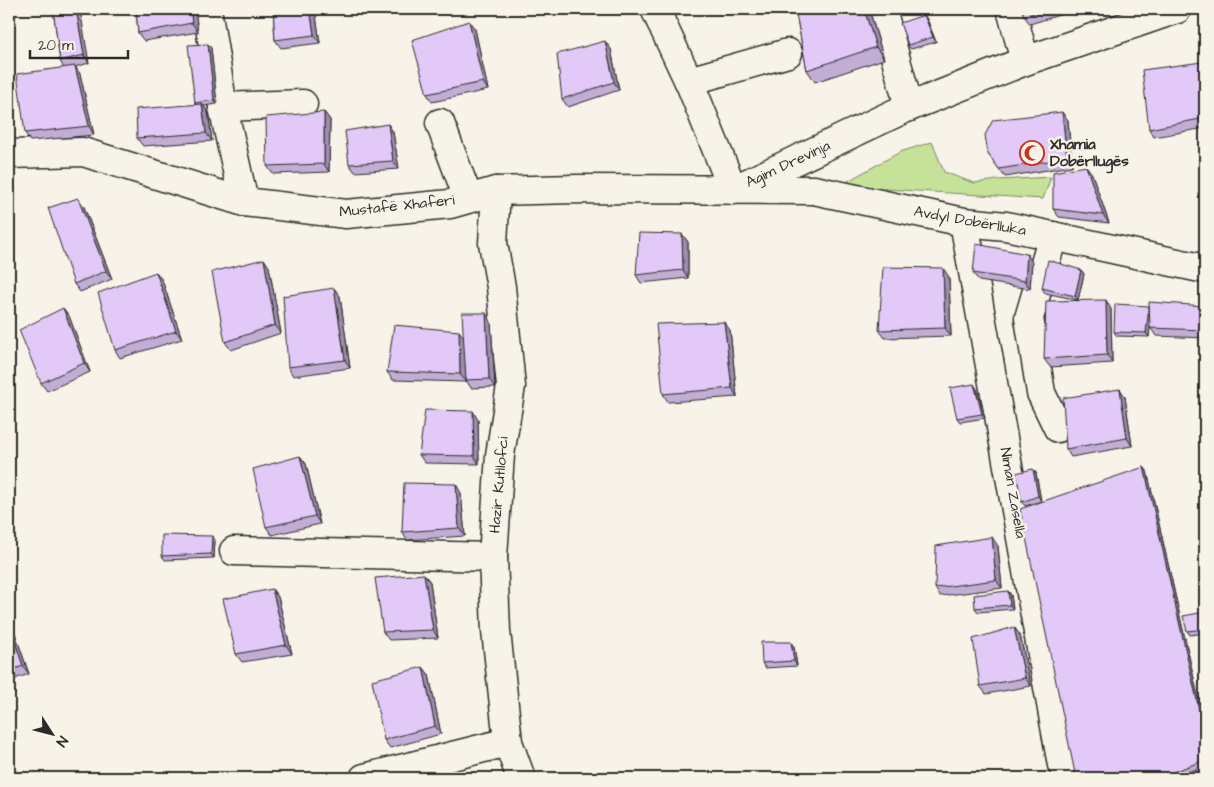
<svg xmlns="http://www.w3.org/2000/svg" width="1214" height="787" font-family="'Architects Daughter',sans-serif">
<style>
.green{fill:#c6e299;stroke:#788662}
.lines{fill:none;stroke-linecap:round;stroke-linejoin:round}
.street-casing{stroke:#2b2b2b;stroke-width:31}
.secondary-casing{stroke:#2b2b2b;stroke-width:31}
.street{stroke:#f7f3e8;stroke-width:28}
.secondary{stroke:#f7f3e8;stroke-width:28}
.wall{fill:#c2add5;stroke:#2b2b2b}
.shaded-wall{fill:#9e8dae;stroke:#2b2b2b}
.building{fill:#e2c9f8;stroke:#2b2b2b}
.labels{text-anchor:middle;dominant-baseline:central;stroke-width:5;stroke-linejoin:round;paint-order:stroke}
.poi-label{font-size:15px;font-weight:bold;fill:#2b2b2b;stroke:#f7f3e8;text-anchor:start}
.street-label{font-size:15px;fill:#2b2b2b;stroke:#f7f3e8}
</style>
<rect width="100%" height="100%" fill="#f7f3e8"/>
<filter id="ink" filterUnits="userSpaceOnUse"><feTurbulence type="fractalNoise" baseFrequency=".02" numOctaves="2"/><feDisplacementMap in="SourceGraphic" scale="10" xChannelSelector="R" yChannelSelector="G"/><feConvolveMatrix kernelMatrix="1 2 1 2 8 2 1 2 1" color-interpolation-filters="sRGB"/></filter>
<g filter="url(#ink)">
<!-- green -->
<polygon class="green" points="932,142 944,172 974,183 998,180 1051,177 1043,199 839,186 900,152"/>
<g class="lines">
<defs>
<g id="street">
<polyline points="207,9 223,107 244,202"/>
<polyline points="655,9 691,86 733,190 904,109 1025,61 1177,9"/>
<polyline points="882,9 909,107"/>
<polyline points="1011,9 1025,61"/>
<polyline points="689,81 788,53"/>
<polyline points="223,107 303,104"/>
<polyline points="440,123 468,198"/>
<polyline points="496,191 493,243 501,287 511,386 500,455 493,557 496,631 508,742 521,778"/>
<polyline points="964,222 1062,765"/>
<polyline points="1053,236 1029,318 1041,393 1058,428"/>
<polyline points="234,551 493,557"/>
<polyline points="364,778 508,742"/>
</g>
<polyline id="secondary" points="9,154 83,152 244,202 346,214 450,204 496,191 576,189 814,190 964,222 1006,226 1205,269"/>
</defs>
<!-- street casing -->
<use href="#street" class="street-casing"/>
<!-- secondary casing -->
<use href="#secondary" class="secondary-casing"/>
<!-- street -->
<use href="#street" class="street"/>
<!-- secondary -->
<use href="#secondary" class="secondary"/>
</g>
<!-- wall -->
<g class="wall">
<polygon points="9,9 18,9 10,11"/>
<polygon points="53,9 89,63 75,67 80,74 94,135 30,141 25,133 64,68 60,61"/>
<polygon points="136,9 195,9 198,32 144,41 138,33"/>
<polygon points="273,9 315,9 320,43 281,48 275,40"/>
<polygon points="795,9 869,9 884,59 815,82 807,70"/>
<polygon points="1022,9 1071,9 1072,11 1030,24 1024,16"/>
<polygon points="927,19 936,42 911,49 908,45"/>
<polygon points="475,29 488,90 432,102 427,94"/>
<polygon points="208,44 211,48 217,104 204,106 208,112 212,141 143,146 137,138 196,104 195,103"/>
<polygon points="611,49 619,90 568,107 562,99"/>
<polygon points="1205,66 1205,128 1154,137 1149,129"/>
<polygon points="324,112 330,120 329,172 273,174 267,166"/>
<polygon points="1068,120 1072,166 1005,177 988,154"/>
<polygon points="388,124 393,132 399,169 355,172 349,164"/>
<polygon points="1086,166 1092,174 1109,223 1059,217 1053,209"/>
<polygon points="78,198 84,207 112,279 80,292 74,284"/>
<polygon points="682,234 688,242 688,278 641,283 636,275"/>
<polygon points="264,259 269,267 281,333 231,350 225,342"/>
<polygon points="1032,262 1030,289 979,281 973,273"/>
<polygon points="1081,270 1084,274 1078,300 1045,293 1042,288"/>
<polygon points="156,272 162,280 182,339 120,358 115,350"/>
<polygon points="949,277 951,336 885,338 879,330"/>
<polygon points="340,296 350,368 293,376 288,367"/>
<polygon points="1149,306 1205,306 1205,338 1156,336 1150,327 1149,337 1117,336 1114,332"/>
<polygon points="63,308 69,316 90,372 47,391 41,383"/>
<polygon points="1111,309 1112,363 1050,367 1044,359"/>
<polygon points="491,322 495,387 471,388 466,380 466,382 393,380 387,372 463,337"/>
<polygon points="730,330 737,397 668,402 663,394"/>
<polygon points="977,389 985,418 960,422 957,418"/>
<polygon points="1120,389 1125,397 1132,446 1071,457 1066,449"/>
<polygon points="478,420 479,464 425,463 419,455"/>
<polygon points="300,456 306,464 320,524 272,535 266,527"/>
<polygon points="1144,467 1147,471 1205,727 1205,766 1171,778 1076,778"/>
<polygon points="1033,469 1036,473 1041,501 1025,506 1022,502"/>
<polygon points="461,493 465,536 407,540 402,532"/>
<polygon points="215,540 214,558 165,560 162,556"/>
<polygon points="998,546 1002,588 940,596 935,588"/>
<polygon points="424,574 430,582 438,638 389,640 383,632"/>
<polygon points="272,589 278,597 292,654 242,662 236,654"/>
<polygon points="1008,591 1011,595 1013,609 978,612 975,608"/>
<polygon points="1205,612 1205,633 1190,635 1187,631"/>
<polygon points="9,616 29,674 9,681"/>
<polygon points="1014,627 1020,635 1031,686 986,694 980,686"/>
<polygon points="794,647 797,666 765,668 762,663"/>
<polygon points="423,667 429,675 441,734 390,748 384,740"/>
</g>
<!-- shaded-wall -->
<g class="shaded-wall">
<polygon points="76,9 80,9 89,63 84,55"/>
<polygon points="190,9 195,9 198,32 192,23"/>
<polygon points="310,9 315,9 320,43 314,35"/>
<polygon points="864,9 869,9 884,59 876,47"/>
<polygon points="924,15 927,19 936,42 933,37"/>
<polygon points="469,21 475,29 488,90 483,82"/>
<polygon points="605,41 611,49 619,90 614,82"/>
<polygon points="208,44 211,48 217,104 214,100"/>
<polygon points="1202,62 1205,66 1205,79"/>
<polygon points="75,66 80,74 94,135 89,126"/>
<polygon points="202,104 208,112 212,141 206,133"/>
<polygon points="324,112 330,120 329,172 324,164"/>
<polygon points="1062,112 1068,120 1072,166 1067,158"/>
<polygon points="388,124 393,132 399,169 393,161"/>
<polygon points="1086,166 1092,174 1109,223 1103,215"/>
<polygon points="78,198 84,207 112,279 106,271"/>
<polygon points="682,234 688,242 688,278 683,270"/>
<polygon points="1027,254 1032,262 1030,289 1025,281"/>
<polygon points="264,259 269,267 281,333 275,325"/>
<polygon points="943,268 949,277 951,336 945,328"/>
<polygon points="1081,270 1084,274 1078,300 1075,296"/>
<polygon points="156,272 162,280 182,339 176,331"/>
<polygon points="334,288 340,296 350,368 345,360"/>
<polygon points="1106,300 1111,309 1112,363 1107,355"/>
<polygon points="1149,306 1152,310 1149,337 1146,333"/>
<polygon points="63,308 69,316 90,372 84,363"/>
<polygon points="486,313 491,322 495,387 489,379"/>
<polygon points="724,322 730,330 737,397 732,388"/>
<polygon points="459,331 465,339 466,382 460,374"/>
<polygon points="974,384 977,389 985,418 982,414"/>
<polygon points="1120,389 1125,397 1132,446 1127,438"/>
<polygon points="473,411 478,420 479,464 474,456"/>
<polygon points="300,456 306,464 320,524 315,516"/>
<polygon points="1144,467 1147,471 1205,727 1205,736"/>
<polygon points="1033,469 1036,473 1041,501 1038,496"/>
<polygon points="456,484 461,493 465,536 459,528"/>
<polygon points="212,536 215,540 214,558 211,554"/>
<polygon points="992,537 998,546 1002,588 996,580"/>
<polygon points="424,574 430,582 438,638 433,630"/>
<polygon points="272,589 278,597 292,654 286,645"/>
<polygon points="1008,591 1011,595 1013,609 1010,605"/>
<polygon points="9,616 29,674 23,666 9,624"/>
<polygon points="1014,627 1020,635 1031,686 1025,678"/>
<polygon points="791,642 794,647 797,666 794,661"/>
<polygon points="423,667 429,675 441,734 435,726"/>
</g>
<!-- building -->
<g class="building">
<polygon points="53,9 76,9 84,55 60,61"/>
<polygon points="136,9 190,9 192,23 138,33"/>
<polygon points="273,9 310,9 314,35 275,40"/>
<polygon points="795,9 864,9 876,47 807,70"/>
<polygon points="1022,9 1047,9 1024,16"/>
<polygon points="924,15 933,37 908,45 900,23"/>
<polygon points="469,21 483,82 427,94 412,40"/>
<polygon points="605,41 614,82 562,99 557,54"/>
<polygon points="208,44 214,100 195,103 188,45"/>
<polygon points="1202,62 1205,79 1205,118 1149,129 1142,70"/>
<polygon points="75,66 89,126 25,133 17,74"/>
<polygon points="202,104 206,133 137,138 136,109"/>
<polygon points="324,112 324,164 267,166 266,117"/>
<polygon points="1062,112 1067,158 999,169 988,154 985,135 993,120"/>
<polygon points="388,124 393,161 349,164 345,131"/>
<polygon points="1086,166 1103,215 1053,209 1053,172"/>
<polygon points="78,198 106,271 74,284 48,208"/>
<polygon points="639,233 682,234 683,270 636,275"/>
<polygon points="976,244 1027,254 1025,281 973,273"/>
<polygon points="264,259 275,325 225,342 212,272"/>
<polygon points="1048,260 1081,270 1075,296 1042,288"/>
<polygon points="883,267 943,268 945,328 879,330"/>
<polygon points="156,272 176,331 115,350 98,293"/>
<polygon points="334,288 345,360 288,367 283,296"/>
<polygon points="1106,300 1107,355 1044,359 1046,301"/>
<polygon points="1149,302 1205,306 1205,330 1150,328"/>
<polygon points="1115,304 1149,306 1146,333 1114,332"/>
<polygon points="63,308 84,363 41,383 19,330"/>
<polygon points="462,313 486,313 489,379 466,380"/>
<polygon points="724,322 732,388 663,394 656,324"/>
<polygon points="394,325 459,331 460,374 387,372"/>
<polygon points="974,384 982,414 957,418 950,388"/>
<polygon points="1120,389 1127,438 1066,449 1063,398"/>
<polygon points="425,410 473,411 474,456 419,455"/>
<polygon points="300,456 315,516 266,527 253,469"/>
<polygon points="1144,467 1205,736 1205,760 1157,778 1076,778 1020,509"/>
<polygon points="1033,469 1038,496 1022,502 1016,473"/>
<polygon points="404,483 456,484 459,528 402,532"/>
<polygon points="162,535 212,536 211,554 162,556"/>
<polygon points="992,537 996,580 935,588 936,546"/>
<polygon points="424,574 433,630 383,632 375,578"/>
<polygon points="272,589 286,645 236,654 223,599"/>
<polygon points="1008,591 1010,605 975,608 974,595"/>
<polygon points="1205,612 1205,629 1187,631 1183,616"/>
<polygon points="9,624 23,666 9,671"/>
<polygon points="1014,627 1025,678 980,686 973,639"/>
<polygon points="761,642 791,642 794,661 762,663"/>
<polygon points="423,667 435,726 384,740 372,680"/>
<polygon points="1205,767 1205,778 1178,778"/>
</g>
</g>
<!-- icons -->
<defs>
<symbol id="mosque-ring" viewBox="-11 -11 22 22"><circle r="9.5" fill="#f7f3e8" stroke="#c8321e" stroke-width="1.5"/><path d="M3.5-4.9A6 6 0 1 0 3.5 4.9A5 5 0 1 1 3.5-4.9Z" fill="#c8321e"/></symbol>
</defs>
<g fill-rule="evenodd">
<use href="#mosque-ring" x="1018" y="139" width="28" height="28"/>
</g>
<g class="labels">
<!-- poi labels -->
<g class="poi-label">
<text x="1050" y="144">Xhamia<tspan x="1050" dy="17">Dobërllugës</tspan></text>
</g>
<!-- street labels -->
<g class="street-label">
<text transform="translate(788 164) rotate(-25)">Agim Drevinja</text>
<text transform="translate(397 206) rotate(-6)">Mustafë Xhaferi</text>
<text transform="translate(970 221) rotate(10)">Avdyl Dobërlluka</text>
<text transform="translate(499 485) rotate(-85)">Hazir Kutllofci</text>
<text transform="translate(1013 493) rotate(80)">Niman Zasella</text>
</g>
</g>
<!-- margin -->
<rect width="1214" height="787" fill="none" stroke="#f7f3e8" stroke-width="30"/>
<rect x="15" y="15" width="1184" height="757" fill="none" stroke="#2b2b2b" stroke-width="2" filter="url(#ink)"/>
<!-- north arrow -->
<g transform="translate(52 734) rotate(126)" stroke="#f7f3e8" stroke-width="4" paint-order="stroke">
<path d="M0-4L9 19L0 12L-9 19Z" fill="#2b2b2b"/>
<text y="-8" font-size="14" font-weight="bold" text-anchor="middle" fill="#2b2b2b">N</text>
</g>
<!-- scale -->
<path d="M30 50v8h98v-8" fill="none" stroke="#2b2b2b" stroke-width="2.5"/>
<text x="38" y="50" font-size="15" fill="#2b2b2b" stroke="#f7f3e8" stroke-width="4" paint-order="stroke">20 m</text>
</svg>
